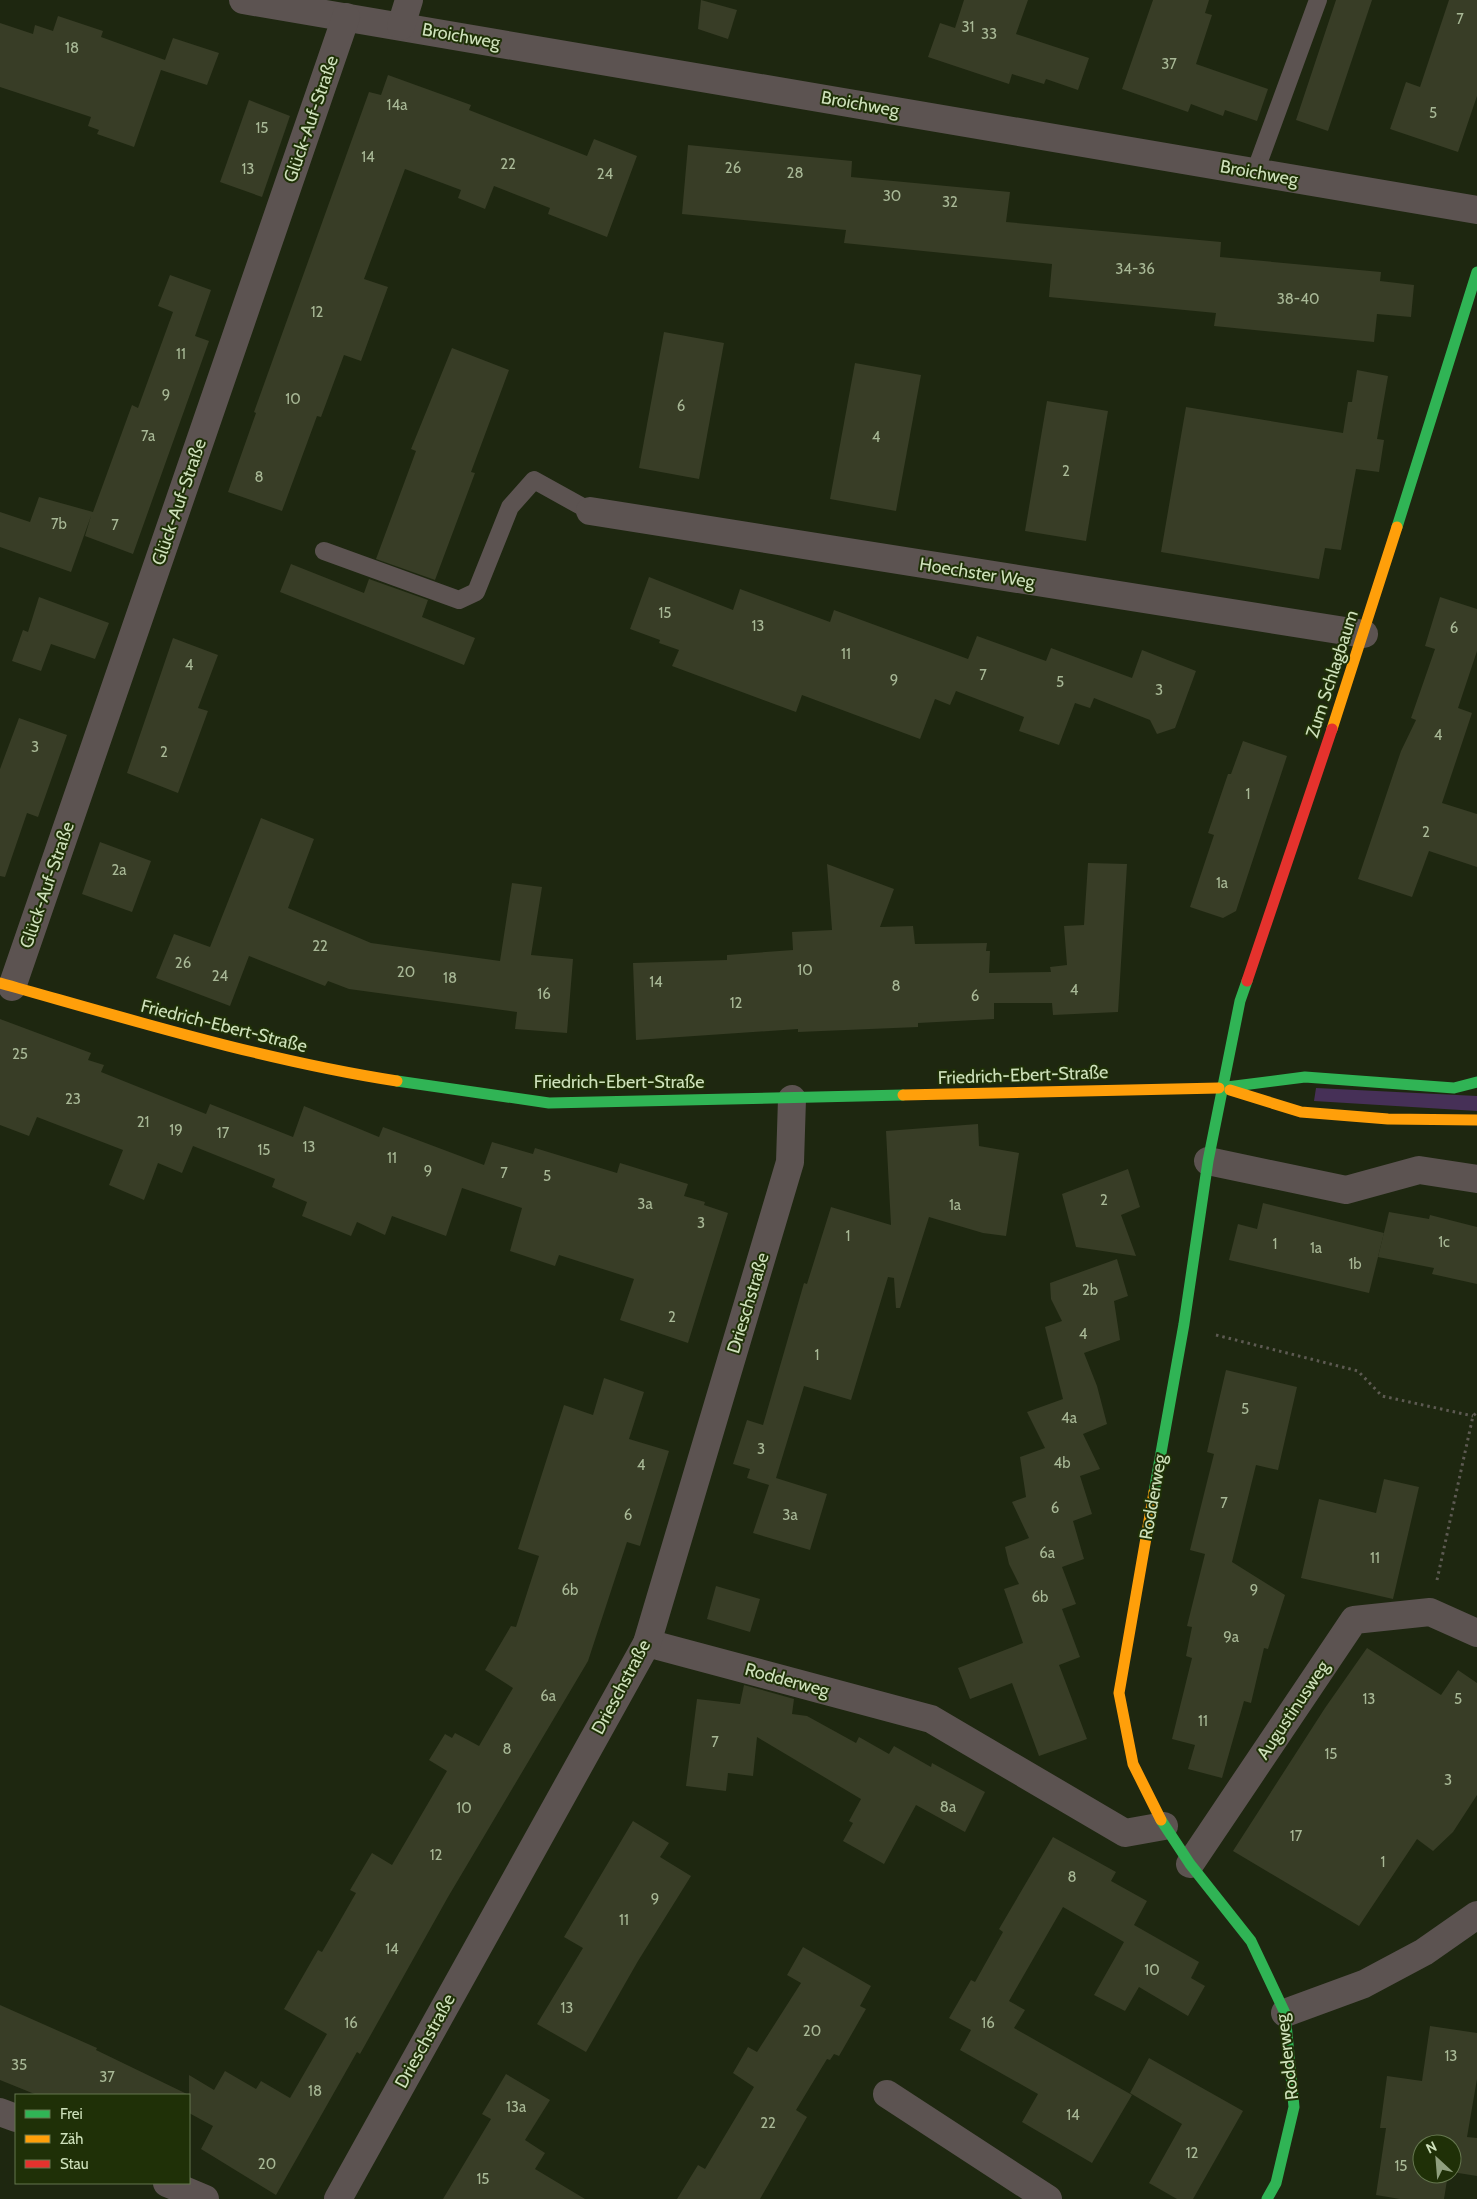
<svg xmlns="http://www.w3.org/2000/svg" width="1477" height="2199" font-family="Cabin,sans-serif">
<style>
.green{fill:#463057}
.building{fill:#383d26}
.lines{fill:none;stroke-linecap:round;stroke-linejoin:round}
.path{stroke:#5d5a52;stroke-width:3;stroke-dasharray:2.5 4;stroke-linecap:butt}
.lane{stroke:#5c5351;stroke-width:18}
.street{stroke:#5c5351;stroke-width:28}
.fast{stroke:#30b455;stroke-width:11}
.slow{stroke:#ff9f0a;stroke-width:11}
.jam{stroke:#e5322d;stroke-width:11}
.labels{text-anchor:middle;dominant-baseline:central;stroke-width:4;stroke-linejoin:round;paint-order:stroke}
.number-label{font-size:15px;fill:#a8b896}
.street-label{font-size:18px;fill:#cee1bb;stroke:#1f3007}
</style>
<rect width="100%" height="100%" fill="#1e2710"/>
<!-- green -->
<polygon class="green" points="1316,1088 1477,1096 1477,1111 1314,1101"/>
<!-- building -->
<g class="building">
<polygon points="701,0 737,10 728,39 698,29"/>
<polygon points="964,0 1028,0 1016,34 1089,58 1078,90 1046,79 1044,84 1012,74 1009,84 928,57 940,23 955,28"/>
<polygon points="1153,0 1209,0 1205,13 1212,15 1196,64 1268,89 1257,121 1225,110 1223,116 1191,104 1188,112 1122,89"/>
<polygon points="1336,0 1372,0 1328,131 1296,120"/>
<polygon points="1449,0 1477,0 1477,96 1458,152 1390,129 1406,82 1420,87"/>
<polygon points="58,16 103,31 101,37 165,60 173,38 219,53 207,85 161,70 134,147 97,134 99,130 88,126 91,117 0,87 0,23 33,34 35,25 53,31"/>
<polygon points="388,75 471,105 469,110 587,156 594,139 637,156 607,237 548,214 550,208 494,186 485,209 458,198 461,190 405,169 364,279 388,287 361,361 344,355 321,417 317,416 282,511 228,492 256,413 254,412 369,92 381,95"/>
<polygon points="249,100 290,116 262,197 220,182"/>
<polygon points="688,145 852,161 851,177 1010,192 1006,222 1221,242 1220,257 1381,272 1380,281 1414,285 1411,317 1377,314 1374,342 1214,326 1216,313 1049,297 1052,264 844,243 846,230 682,214"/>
<polygon points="170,275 211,290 195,336 209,341 133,554 85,536 91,516 71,572 0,547 0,512 30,522 39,497 93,512 132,405 138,408 173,312 158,306"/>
<polygon points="664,332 724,343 699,479 639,468"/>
<polygon points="452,348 509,370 471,472 475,473 435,580 376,559 416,451 411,449"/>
<polygon points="855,363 921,375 896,511 830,499"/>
<polygon points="1357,370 1388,376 1377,439 1384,440 1379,472 1356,469 1341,550 1325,548 1319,579 1161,552 1186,407 1343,433 1348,402 1352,402"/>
<polygon points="1047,401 1108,411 1086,541 1025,531"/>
<polygon points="291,564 364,593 369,579 428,600 422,617 475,638 464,665 280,592"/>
<polygon points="649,577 733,610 740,589 830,622 834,610 968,659 977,636 1046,661 1051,648 1132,678 1142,650 1196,671 1175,728 1157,734 1150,720 1094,698 1090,708 1075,703 1059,745 1019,731 1024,717 956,691 950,705 935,699 920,739 802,695 796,712 672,666 679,650 659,643 660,640 630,629"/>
<polygon points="39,597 109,623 95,659 51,644 41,671 12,661 23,630 28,632"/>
<polygon points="1440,597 1477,609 1477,651 1458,708 1472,713 1442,803 1477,814 1477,867 1429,851 1412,897 1358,879 1401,751 1416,720 1411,718 1435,649 1425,646"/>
<polygon points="173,638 218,655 198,708 208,711 178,793 127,773"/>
<polygon points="19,718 67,735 38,817 27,813 5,877 0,876 0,769"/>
<polygon points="1243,741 1287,756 1236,911 1223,918 1190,907 1214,835 1208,833 1228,774 1231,774"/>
<polygon points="261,818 314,839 288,908 371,943 500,961 512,883 542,887 531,955 573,959 567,1033 515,1029 517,1012 349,989 328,981 325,986 249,956 230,1006 156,978 174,934 210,947"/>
<polygon points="100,842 151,861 132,912 82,894"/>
<polygon points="1088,863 1127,864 1118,1012 1053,1015 1052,1003 994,1003 994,1019 918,1023 918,1027 798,1032 798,1029 636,1040 633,963 727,960 727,955 793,950 792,932 832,930 827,864 894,889 880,927 913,926 915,944 987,943 986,951 990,951 989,973 1051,972 1050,967 1067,965 1064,926 1084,925"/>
<polygon points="0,1019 91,1053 88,1060 104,1065 101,1072 206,1114 210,1104 293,1137 304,1106 379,1137 383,1127 484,1165 492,1142 533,1154 535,1148 617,1173 620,1163 688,1184 684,1196 705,1202 704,1205 728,1213 688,1343 620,1320 634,1279 559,1255 555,1266 510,1251 522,1208 462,1188 446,1236 392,1216 385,1235 357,1222 351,1236 302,1216 307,1202 272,1187 275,1179 193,1146 182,1173 158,1163 144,1200 109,1185 123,1150 37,1117 29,1136 0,1125"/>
<polygon points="978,1124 979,1146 1019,1153 1006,1236 983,1233 929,1217 900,1308 896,1308 894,1278 888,1277 851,1400 804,1386 776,1478 827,1494 810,1550 753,1533 769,1485 747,1478 750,1469 733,1464 747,1420 763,1425 804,1283 807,1284 831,1207 891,1225 886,1131"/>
<polygon points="1128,1169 1140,1207 1121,1215 1136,1256 1076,1247 1062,1194"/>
<polygon points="1263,1203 1384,1233 1369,1293 1229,1260 1238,1224 1257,1229"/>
<polygon points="1389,1212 1429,1219 1430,1215 1477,1227 1477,1284 1432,1274 1434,1268 1378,1257"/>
<polygon points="1117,1259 1128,1296 1114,1301 1120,1340 1084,1353 1097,1386 1107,1424 1083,1434 1100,1469 1080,1476 1092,1514 1073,1521 1084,1559 1062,1567 1076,1604 1062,1609 1080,1657 1059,1665 1087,1739 1039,1756 1012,1683 970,1699 958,1668 1023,1643 1004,1589 1019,1584 1009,1564 1005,1547 1029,1538 1012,1502 1026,1497 1020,1457 1045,1448 1027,1412 1063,1399 1045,1327 1062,1321 1051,1299 1050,1283"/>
<polygon points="1226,1370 1297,1387 1278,1470 1256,1465 1232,1562 1285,1595 1268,1649 1264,1648 1251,1703 1244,1701 1222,1778 1188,1769 1195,1745 1172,1739 1192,1658 1186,1656 1192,1627 1187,1626 1205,1554 1190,1550 1214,1454 1207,1452"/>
<polygon points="604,1378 644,1392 629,1439 669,1451 640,1546 627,1542 588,1661 448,1897 360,2054 357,2052 276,2195 201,2149 213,2126 189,2113 189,2095 37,2095 0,2080 0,2005 97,2048 96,2050 189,2095 189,2075 214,2090 225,2071 256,2089 261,2081 290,2098 327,2034 284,2009 318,1950 322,1952 356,1893 350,1890 372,1853 392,1865 447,1771 429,1760 445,1734 452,1738 455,1733 479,1746 513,1688 485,1670 511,1626 516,1627 539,1556 518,1549 564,1405 593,1415"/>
<polygon points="1384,1479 1419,1487 1393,1599 1301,1578 1319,1499 1376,1513"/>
<polygon points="716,1586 760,1599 750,1632 707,1619"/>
<polygon points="1367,1648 1441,1695 1458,1670 1477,1683 1477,1795 1453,1832 1433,1851 1417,1839 1359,1926 1233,1851 1325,1708"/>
<polygon points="744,1685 794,1699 792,1714 807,1716 856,1743 859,1737 889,1754 894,1746 931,1767 932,1763 985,1792 965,1832 916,1805 884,1864 843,1841 853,1823 849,1821 861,1799 757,1737 753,1776 728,1773 726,1791 686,1786 697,1699 740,1704"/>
<polygon points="633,1821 669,1843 660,1857 691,1876 638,1961 586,2052 537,2024 583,1948 564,1937"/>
<polygon points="1053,1837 1116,1872 1111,1881 1147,1901 1134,1925 1199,1962 1191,1978 1205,1986 1188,2016 1139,1987 1125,2011 1094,1995 1124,1942 1063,1907 1009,2001 1025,2010 1014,2028 1132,2095 1092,2163 1022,2122 1038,2094 960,2050 971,2030 949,2018 971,1980 975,1982 1003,1932 999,1929"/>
<polygon points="803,1947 871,1986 860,2006 866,2009 839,2056 834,2054 830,2060 827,2059 796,2110 807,2117 760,2199 677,2199 698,2165 705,2169 754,2087 733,2073 748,2047 757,2052 801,1983 787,1975"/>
<polygon points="1430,2026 1477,2033 1477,2079 1467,2137 1477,2138 1477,2176 1452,2172 1452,2144 1422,2144 1422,2174 1448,2174 1444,2199 1400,2199 1376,2195 1386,2128 1380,2128 1387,2076 1422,2081"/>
<polygon points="1149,2058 1243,2111 1193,2199 1177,2199 1149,2183 1182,2124 1130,2093"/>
<polygon points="506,2074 550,2100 525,2140 545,2153 535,2169 585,2199 443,2199 491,2119 482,2114"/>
</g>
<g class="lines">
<!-- path -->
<g class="path">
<polyline points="1216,1335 1358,1371 1382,1396 1473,1416"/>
<polyline points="1437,1580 1473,1416 1477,1412"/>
</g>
<!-- lane -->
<g class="lane">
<polyline points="1255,172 1318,0"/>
<polyline points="324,551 459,600 476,592 510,507 534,480 590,511"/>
</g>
<!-- street -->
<g class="street">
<polyline points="243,0 1477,210"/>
<polyline points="401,26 409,0"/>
<polyline points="590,511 1364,634"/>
<polyline points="12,987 346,17"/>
<polyline points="1208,1161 1346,1190 1419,1170 1477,1179"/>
<polyline points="647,1643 931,1719 1125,1833 1164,1826"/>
<polyline points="1190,1864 1354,1620 1430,1612 1477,1633"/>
<polyline points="1285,2013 1364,1984 1424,1952 1477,1915"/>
<polyline points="887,2094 1048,2199"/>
<polyline points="0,2112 16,2118"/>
<polyline points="167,2183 205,2199"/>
<polyline points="338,2199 647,1643 790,1162 792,1099"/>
</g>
<!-- fast -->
<g class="fast">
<polyline points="1397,527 1477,272"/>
<polyline points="397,1081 549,1103 903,1095"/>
<polyline points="1219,1088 1305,1077 1454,1088 1477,1082"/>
<polyline points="1154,1492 1184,1324 1208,1161 1240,1001 1247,981"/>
<polyline points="1161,1820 1190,1864 1251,1941 1285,2013 1294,2107 1276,2183 1267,2199"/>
</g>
<!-- slow -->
<g class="slow">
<polyline points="1332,729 1397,527"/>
<path d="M0 983C132 1020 262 1060 397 1081"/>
<polyline points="1230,1090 1301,1112 1388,1119 1477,1120"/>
<polyline points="903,1095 1219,1088"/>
<polyline points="1154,1492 1119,1693 1133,1764 1161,1820"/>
</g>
<!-- jam -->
<polyline class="jam" points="1247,981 1332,729"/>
</g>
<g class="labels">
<!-- number labels -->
<g class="number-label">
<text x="1460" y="19">7</text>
<text x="968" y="27">31</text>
<text x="989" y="34">33</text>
<text x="72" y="48">18</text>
<text x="1169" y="64">37</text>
<text x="397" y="105">14a</text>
<text x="1433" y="113">5</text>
<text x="262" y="128">15</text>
<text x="368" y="157">14</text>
<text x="508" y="164">22</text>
<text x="733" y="168">26</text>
<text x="248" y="169">13</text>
<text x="795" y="173">28</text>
<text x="605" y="174">24</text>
<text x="892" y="196">30</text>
<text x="950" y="202">32</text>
<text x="1135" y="269">34-36</text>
<text x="1298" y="299">38-40</text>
<text x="317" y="312">12</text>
<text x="181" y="354">11</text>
<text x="166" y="395">9</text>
<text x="293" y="399">10</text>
<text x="681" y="406">6</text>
<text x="148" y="436">7a</text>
<text x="876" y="437">4</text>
<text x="1066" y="471">2</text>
<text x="259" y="477">8</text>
<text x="59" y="524">7b</text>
<text x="115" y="525">7</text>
<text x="665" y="613">15</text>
<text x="758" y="626">13</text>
<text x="1454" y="628">6</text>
<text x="846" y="654">11</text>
<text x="189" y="665">4</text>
<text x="983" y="675">7</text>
<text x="894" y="680">9</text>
<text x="1060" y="682">5</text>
<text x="1159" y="690">3</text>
<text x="1438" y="735">4</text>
<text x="35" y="747">3</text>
<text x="164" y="752">2</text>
<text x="1248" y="794">1</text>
<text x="1426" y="832">2</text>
<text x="119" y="870">2a</text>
<text x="1222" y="883">1a</text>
<text x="320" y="946">22</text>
<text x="183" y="963">26</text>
<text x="805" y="970">10</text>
<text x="406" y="972">20</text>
<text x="220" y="976">24</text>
<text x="450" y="978">18</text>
<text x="656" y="982">14</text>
<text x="896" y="986">8</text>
<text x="1074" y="990">4</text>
<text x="544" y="994">16</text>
<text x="975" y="996">6</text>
<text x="736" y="1003">12</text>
<text x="20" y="1054">25</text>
<text x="73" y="1099">23</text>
<text x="143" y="1122">21</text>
<text x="176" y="1130">19</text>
<text x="223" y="1133">17</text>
<text x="309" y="1147">13</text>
<text x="264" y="1150">15</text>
<text x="392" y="1158">11</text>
<text x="428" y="1171">9</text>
<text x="504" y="1173">7</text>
<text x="547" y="1176">5</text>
<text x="1104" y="1200">2</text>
<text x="645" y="1204">3a</text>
<text x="955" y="1205">1a</text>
<text x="701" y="1223">3</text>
<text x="848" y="1236">1</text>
<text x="1444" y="1242">1c</text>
<text x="1275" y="1244">1</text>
<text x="1316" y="1248">1a</text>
<text x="1355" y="1264">1b</text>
<text x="1090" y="1290">2b</text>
<text x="672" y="1317">2</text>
<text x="1083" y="1334">4</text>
<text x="817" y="1355">1</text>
<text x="1245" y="1409">5</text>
<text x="1069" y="1418">4a</text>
<text x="761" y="1449">3</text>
<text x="1062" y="1463">4b</text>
<text x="641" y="1465">4</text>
<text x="1224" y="1503">7</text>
<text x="1055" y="1508">6</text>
<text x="628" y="1515">6</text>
<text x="790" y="1515">3a</text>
<text x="1047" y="1553">6a</text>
<text x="1375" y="1558">11</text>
<text x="570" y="1590">6b</text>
<text x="1254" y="1590">9</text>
<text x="1040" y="1597">6b</text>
<text x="1231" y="1637">9a</text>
<text x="548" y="1696">6a</text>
<text x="1369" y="1699">13</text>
<text x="1458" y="1699">5</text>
<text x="1203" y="1721">11</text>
<text x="715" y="1742">7</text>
<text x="507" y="1749">8</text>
<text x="1331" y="1754">15</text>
<text x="1448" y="1780">3</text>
<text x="948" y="1807">8a</text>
<text x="464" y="1808">10</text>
<text x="1296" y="1836">17</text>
<text x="436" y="1855">12</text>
<text x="1383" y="1862">1</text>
<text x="1072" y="1877">8</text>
<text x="655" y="1899">9</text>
<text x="624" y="1920">11</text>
<text x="392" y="1949">14</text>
<text x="1152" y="1970">10</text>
<text x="567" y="2008">13</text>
<text x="351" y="2023">16</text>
<text x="988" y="2023">16</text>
<text x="812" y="2031">20</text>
<text x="1451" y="2056">13</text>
<text x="19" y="2065">35</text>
<text x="107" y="2077">37</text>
<text x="315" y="2091">18</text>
<text x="516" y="2107">13a</text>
<text x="1073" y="2115">14</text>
<text x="768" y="2123">22</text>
<text x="1192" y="2153">12</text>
<text x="267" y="2164">20</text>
<text x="1401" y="2166">15</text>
<text x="483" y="2179">15</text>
</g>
<!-- street labels -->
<g class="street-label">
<text transform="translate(461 36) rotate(10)">Broichweg</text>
<text transform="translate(860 104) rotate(10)">Broichweg</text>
<text transform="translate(311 119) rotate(-71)">Glück-Auf-Straße</text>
<text transform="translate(1259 173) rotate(10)">Broichweg</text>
<text transform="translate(179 502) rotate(-71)">Glück-Auf-Straße</text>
<text transform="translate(977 573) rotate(9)">Hoechster Weg</text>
<text transform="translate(1332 674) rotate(-72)">Zum Schlagbaum</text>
<text transform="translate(47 885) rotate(-71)">Glück-Auf-Straße</text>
<text transform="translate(224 1026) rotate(14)">Friedrich-Ebert-Straße</text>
<text transform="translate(1023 1075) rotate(-2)">Friedrich-Ebert-Straße</text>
<text x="619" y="1082">Friedrich-Ebert-Straße</text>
<text transform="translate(748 1303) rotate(-73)">Drieschstraße</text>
<text transform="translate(1153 1497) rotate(-80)">Rodderweg</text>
<text transform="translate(787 1680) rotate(15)">Rodderweg</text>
<text transform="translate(621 1687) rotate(-62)">Drieschstraße</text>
<text transform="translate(1293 1710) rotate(-56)">Augustinusweg</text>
<text transform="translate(425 2041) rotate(-61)">Drieschstraße</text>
<text transform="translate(1287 2057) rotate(-97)">Rodderweg</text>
</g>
</g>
<!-- legend -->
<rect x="15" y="2094" width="175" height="90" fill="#1f3007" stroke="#65774f"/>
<rect x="25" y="2110" width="25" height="8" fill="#30b455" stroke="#65774f"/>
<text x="60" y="2119" font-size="15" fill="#cee1bb">Frei</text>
<rect x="25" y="2135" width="25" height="8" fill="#ff9f0a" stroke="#65774f"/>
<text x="60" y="2144" font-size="15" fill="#cee1bb">Zäh</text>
<rect x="25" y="2160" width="25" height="8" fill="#e5322d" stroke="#65774f"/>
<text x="60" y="2169" font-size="15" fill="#cee1bb">Stau</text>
<!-- north arrow -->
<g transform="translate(1437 2159) rotate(334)"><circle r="24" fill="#1f3007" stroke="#65774f"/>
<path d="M0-4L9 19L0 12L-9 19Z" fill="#90a07f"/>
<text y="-8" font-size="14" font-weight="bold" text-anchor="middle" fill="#cee1bb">N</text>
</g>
</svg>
